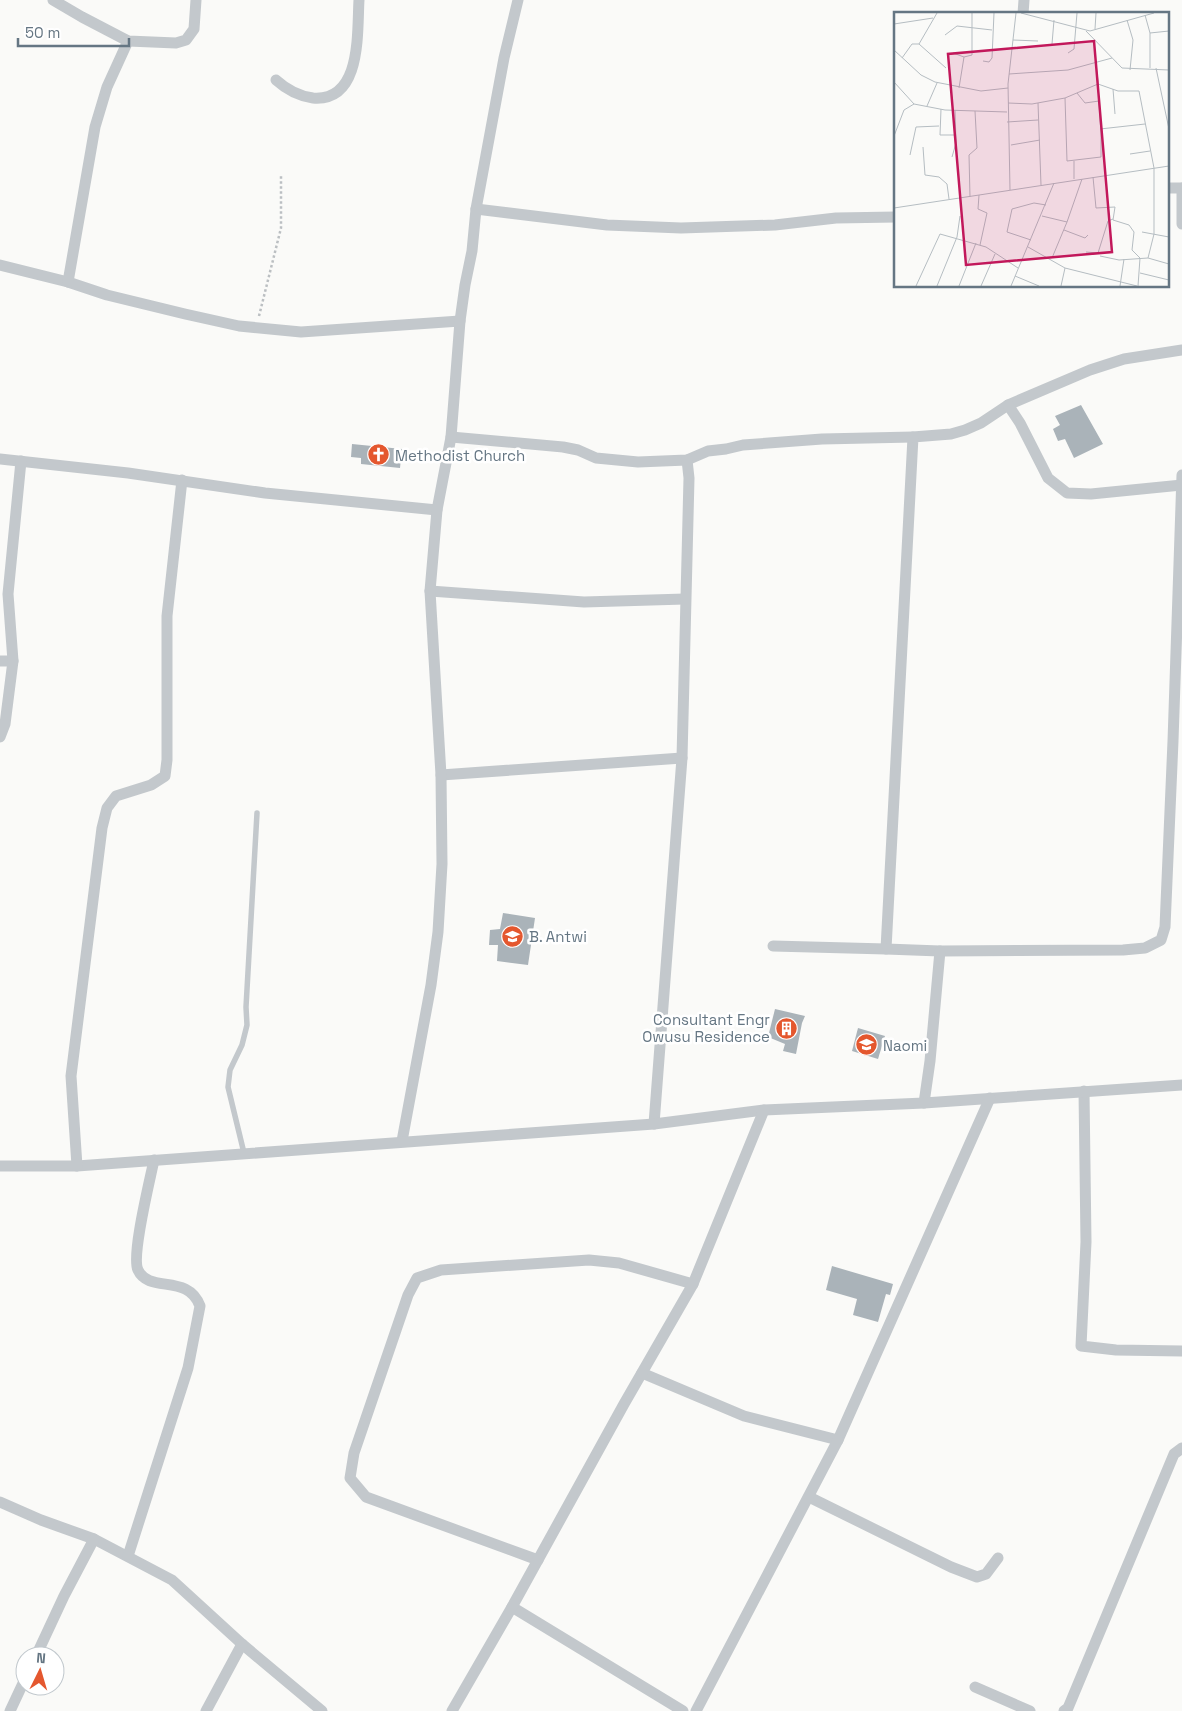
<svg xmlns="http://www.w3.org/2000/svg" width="1182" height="1711" font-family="'Space Grotesk',sans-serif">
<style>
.building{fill:#aab3b9}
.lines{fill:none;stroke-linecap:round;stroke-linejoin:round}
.path{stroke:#bbbfc2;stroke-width:2.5;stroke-dasharray:2.5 2.5;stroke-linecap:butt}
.lane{stroke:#c3c8cc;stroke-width:5.5}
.street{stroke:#c3c8cc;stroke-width:11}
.labels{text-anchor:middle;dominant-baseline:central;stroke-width:5;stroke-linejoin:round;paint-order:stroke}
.poi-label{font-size:15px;fill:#657683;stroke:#fff;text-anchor:start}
.inset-road{fill:none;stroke:#b5bdc2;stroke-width:1}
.view{fill:#c2185b;fill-opacity:0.15;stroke:#c2185b;stroke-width:2.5}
.inset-edge{fill:none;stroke:#657683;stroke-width:2.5}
</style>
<rect width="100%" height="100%" fill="#fafaf8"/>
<!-- building -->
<g class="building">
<polygon points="1081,405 1103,444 1074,458 1065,439 1058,441 1053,429 1060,425 1055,416"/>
<polygon points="352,444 402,449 400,468 361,464 361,458 351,457"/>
<polygon points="503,913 535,918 528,965 497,961 498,945 489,945 490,930 500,929"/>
<polygon points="775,1009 805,1016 802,1023 796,1054 783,1051 785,1044 768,1037"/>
<polygon points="858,1028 885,1036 878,1059 852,1051"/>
<polygon points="832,1266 893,1284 890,1295 886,1294 878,1322 853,1315 857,1299 826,1290"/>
</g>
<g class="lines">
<!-- path -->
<polyline class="path" points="259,316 281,228 281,176"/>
<!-- lane -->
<polyline class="lane" points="244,1153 228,1087 230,1070 242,1045 247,1025 246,1007 257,813"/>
<!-- street -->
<g class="street">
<polyline points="53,0 82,17 128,41 176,43 186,40 194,29 196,0"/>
<polyline points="1023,14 1024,0"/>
<path d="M276 80C287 90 298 96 313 98 362 102 357 33 359 0"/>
<polyline points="1168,188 1182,188"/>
<polyline points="1182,188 1182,224"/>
<polyline points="476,209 607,225 681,228 775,225 836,218 896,217"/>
<polyline points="0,265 68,282 107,295 185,314 239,326 301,332 460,321"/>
<polyline points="68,282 95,127 107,87 128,41"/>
<polyline points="1182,350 1124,359 1090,370 1008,405 981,423 965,430 951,434 913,437 886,949 940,951 1123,950 1145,948 1161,940 1165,927 1173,741 1182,475"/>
<polyline points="1008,405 1020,423 1048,478 1067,493 1091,494 1182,485"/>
<polyline points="451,437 563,447 578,450 596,458 638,462 687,460 708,451 726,449 743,445 822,439 913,437"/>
<polyline points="0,459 128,473 265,493 437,510"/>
<polyline points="430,591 584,602 685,599"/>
<polyline points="0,661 13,661"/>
<polyline points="0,737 5,724 13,661 8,594 21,461"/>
<polyline points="441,775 682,758"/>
<polyline points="773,946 886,949"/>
<polyline points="1084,1091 1086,1242 1081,1346 1116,1350 1182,1351"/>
<polyline points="924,1103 930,1061 940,951"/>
<polyline points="654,1124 682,758 689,478 687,460"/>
<polyline points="402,1141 431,985 438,932 442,864 441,775 430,591 437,510 451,437 460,321 465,285 472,251 476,209 504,58 518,0"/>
<polyline points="0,1166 77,1166 654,1124 764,1110 924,1103 1182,1085"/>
<polyline points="77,1166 71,1076 102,828 107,808 116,796 151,785 165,776 167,760 167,616 182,480"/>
<polyline points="642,1373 744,1416 838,1440 990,1098"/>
<polyline points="809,1497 951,1567 977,1577 986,1574 998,1558"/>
<polyline points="0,1502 41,1520 94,1539 172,1580 242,1644 322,1711"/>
<path d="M128 1556 188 1368 200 1306C188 1273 149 1294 138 1270 131 1256 150 1180 154 1160"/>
<polyline points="538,1560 366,1497 350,1478 354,1453 408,1295 417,1278 441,1270 589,1260 619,1263 693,1284"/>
<polyline points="512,1607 683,1711"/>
<polyline points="36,1656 64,1596 94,1539"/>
<polyline points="975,1687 1030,1711"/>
<polyline points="10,1711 25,1679"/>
<polyline points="206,1711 242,1644"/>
<polyline points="452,1711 512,1607 624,1404 693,1284 764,1110"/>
<polyline points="696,1711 838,1440"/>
<polyline points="1064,1711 1068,1708 1174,1454 1182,1448"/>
</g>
</g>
<!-- icons -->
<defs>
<symbol id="church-disc" viewBox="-11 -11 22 22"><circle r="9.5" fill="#e4572e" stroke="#fff"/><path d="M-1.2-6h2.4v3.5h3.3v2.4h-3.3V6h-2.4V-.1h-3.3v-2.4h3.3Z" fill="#fff"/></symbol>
<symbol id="school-disc" viewBox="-11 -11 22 22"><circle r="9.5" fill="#e4572e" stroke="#fff"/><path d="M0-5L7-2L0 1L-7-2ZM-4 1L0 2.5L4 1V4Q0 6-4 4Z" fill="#fff"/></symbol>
<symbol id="building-disc" viewBox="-11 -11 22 22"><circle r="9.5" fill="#e4572e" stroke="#fff"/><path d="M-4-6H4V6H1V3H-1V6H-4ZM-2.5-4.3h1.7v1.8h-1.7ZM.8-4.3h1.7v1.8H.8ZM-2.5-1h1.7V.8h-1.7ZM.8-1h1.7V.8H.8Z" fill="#fff"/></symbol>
</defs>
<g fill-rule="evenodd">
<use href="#church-disc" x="366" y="442" width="25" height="25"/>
<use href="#school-disc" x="500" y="924" width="25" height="25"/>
<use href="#building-disc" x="774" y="1016" width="25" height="25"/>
<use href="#school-disc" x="854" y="1032" width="25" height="25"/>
</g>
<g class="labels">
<!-- poi labels -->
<g class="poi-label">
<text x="395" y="455">Methodist Church</text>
<text x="529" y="936">B. Antwi</text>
<text x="770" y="1019" text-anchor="end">Consultant Engr<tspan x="770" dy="17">Owusu Residence</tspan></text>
<text x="883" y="1045">Naomi</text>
</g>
</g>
<!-- overview -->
<g transform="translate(894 12)">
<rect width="275" height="275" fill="#fafaf8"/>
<path class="inset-road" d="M127 1 196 19 260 1M251 3 256 21V56M233 8 239 28 236 58M0 12 39 6M201 17 202 1M192 19 228 56 275 58M256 21 275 19M51 23 63 14 98 18M119 28 144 29M25 32 43 1M158 32 160 8M0 38 27 63 41 70 87 79 114 76M59 41 70 45 78 43V1M174 41 180 37 183 1M8 46 18 32H25L52 56M89 49 95 50 98 46 100 1M202 52 204 69V74L206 107 207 121V145L173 149 171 86 204 72 224 79H245L260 156V222L254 246M262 56 275 117M115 62 174 58 218 46M0 70 20 92 51 98 113 100M65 76 70 45M219 77 221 102M183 81 191 91 205 89M114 91 138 92 171 86M144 91 147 173M33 94 43 71M47 97 46 123H62M113 110 144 108M206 117 251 112M0 124 10 98 20 92M117 133 146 128M29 135 31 163 45 165 53 172 55 187M236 142 256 139M16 143 22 115 45 114M58 145 62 131 61 98M199 165 202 196 221 195 219 208 235 213 240 220 238 238 246 246 244 274M180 167V149M116 178 114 72 122 1M85 183 84 197 93 201 86 233M76 185 75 143 83 136 81 99M0 196 275 154M148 204 173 210 188 167M170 218 191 226 194 223M248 220 275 225M137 228 113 220 118 197 140 191 152 193M134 235 171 256 243 274M192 240 204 241 214 209 219 207M206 244 225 248 254 246 275 252M158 246 173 210M246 261 275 268M121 264 145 274M22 274 46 222 92 235 124 256M43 274 63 225 66 204M65 274 82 231M87 274 101 242M117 274 160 171M167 274 171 256M226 274 230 247"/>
<path class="view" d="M200 29 218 240 72 253 54 42Z"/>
<rect width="275" height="275" class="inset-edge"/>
</g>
<!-- north arrow -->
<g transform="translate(40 1671) rotate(5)"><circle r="24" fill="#ffffff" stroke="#c1c8cd"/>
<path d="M0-4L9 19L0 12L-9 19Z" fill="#e4572e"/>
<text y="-8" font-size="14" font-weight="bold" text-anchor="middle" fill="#657683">N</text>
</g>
<!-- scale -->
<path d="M18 38v8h111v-8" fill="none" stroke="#657683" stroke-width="2.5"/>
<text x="25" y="38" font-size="15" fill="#657683" stroke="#ffffff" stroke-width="4" paint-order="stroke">50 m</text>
</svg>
